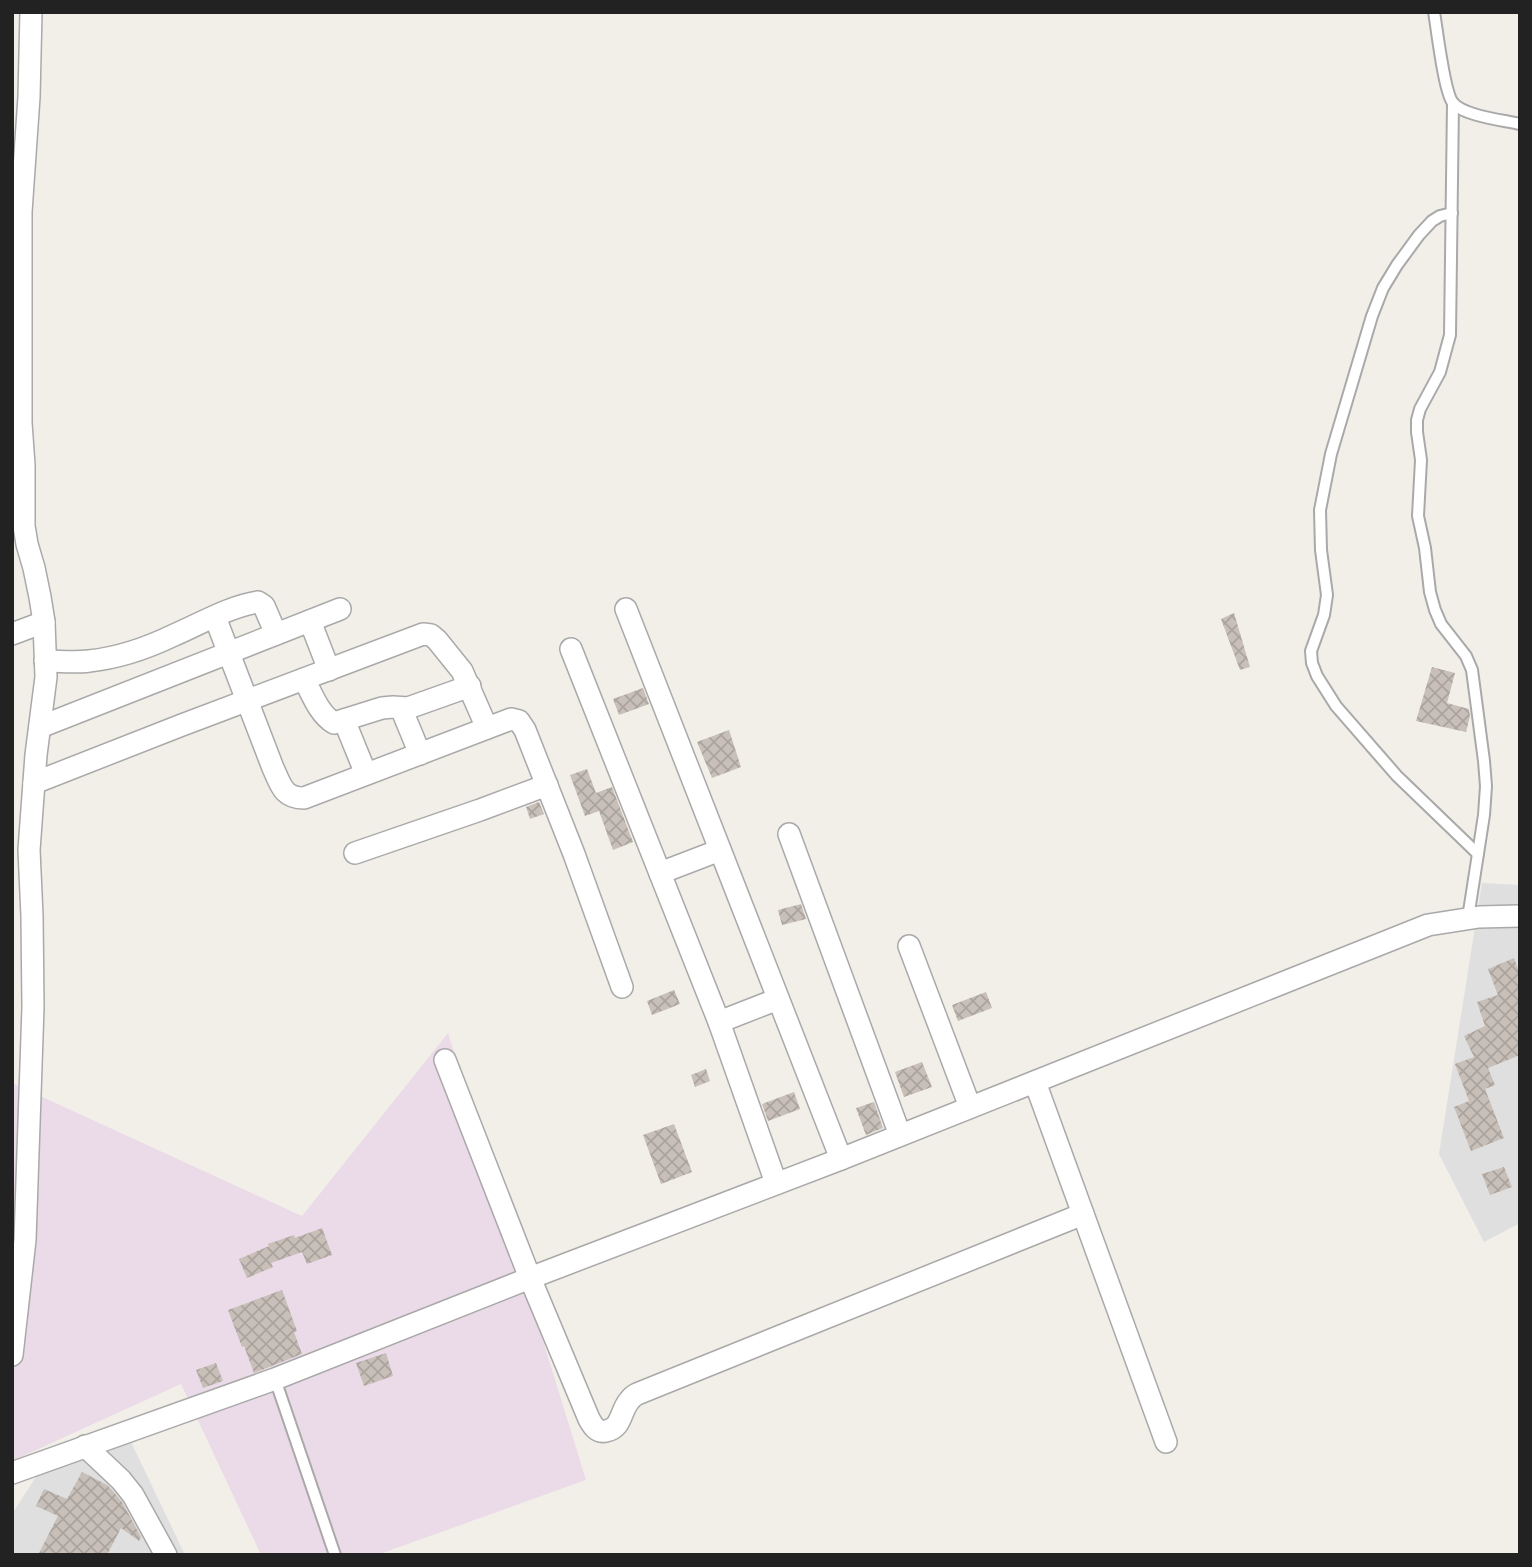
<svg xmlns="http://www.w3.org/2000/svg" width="1532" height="1567" font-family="Raleway,sans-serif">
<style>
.residential{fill:#e0dfdf}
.industrial{fill:#ebdbe8}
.building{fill:url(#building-cross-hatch)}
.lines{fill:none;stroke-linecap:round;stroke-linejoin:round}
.service-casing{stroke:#a9a9a9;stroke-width:14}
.minor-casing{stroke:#a9a9a9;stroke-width:24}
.service{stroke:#fff;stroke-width:10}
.minor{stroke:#fff;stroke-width:21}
</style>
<defs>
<pattern id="building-cross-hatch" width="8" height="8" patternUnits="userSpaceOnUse" patternTransform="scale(1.75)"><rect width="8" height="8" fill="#c7bfb8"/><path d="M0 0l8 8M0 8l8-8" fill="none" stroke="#aba49e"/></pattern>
</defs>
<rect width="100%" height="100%" fill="#f2efe9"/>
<!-- residential -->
<g class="residential">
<polygon points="1482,883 1520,885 1520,1223 1484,1242 1439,1154"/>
<polygon points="130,1440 185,1555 12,1555 12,1514 43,1466"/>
</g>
<!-- industrial -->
<polygon class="industrial" points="448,1033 586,1480 377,1555 261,1555 181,1384 12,1461 12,1083 302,1216"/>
<!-- building -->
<g class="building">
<polygon points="1234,613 1250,667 1240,670 1221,619"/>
<polygon points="1432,667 1455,673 1447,703 1469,709 1470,716 1466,732 1416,721"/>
<polygon points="643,688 649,704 619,715 613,699"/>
<polygon points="729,730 741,767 712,778 697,742"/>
<polygon points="587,769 596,793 612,787 633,842 613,850 599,811 585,816 570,775"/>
<polygon points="539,802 544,814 530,819 526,807"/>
<polygon points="801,904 806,919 782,925 778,910"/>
<polygon points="1514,958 1520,974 1520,1055 1488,1068 1495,1085 1485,1089 1504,1138 1471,1151 1454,1107 1469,1101 1455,1064 1474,1057 1464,1036 1485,1026 1477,1002 1498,995 1488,969"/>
<polygon points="674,990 680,1004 652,1015 647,1001"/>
<polygon points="986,992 992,1008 958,1021 952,1005"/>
<polygon points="922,1062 932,1087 904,1097 895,1072"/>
<polygon points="706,1069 710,1081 695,1087 691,1075"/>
<polygon points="794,1092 800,1109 768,1121 762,1104"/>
<polygon points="874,1102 883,1128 866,1135 856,1108"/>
<polygon points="674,1124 692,1172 661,1184 643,1135"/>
<polygon points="1504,1167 1512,1187 1490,1195 1482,1174"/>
<polygon points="322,1228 332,1255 307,1264 302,1252 271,1263 273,1267 247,1278 239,1259 269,1246 268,1244 294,1235 295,1238"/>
<polygon points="282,1290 297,1331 294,1332 302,1354 254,1373 244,1346 242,1347 228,1310"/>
<polygon points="386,1353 393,1376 364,1386 356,1363"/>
<polygon points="216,1363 223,1381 203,1388 196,1370"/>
<polygon points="82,1472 107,1485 111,1489 122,1502 141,1537 139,1541 121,1528 107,1555 38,1555 58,1516 36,1506 44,1489 67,1499"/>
</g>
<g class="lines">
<defs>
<g id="service">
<path d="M1434 12C1437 29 1444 92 1453 103 1464 116 1503 120 1520 124"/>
<polyline points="1453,103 1450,335 1440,372 1420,409 1417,420 1417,432 1421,460 1418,516 1425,548 1430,592 1435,610 1441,624 1466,656 1472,670 1484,761 1486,786 1484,815 1468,918"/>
<polyline points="1452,213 1440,216 1432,221 1419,235 1397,265 1383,288 1372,316 1331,454 1320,510 1321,550 1327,595 1324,615 1311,651 1312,663 1317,676 1336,706 1397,776 1478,854"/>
<polyline points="275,1379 335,1555"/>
</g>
<g id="minor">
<polyline points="626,609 841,1159"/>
<path d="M215 617 273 768C281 785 283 798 304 798L511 719 519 721 525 730 574 854 622 987"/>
<polyline points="310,621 329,670"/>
<polyline points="12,634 44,622"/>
<polyline points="571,649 719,1022 776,1183"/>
<path d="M45 661C60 661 74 663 89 661 117 658 147 648 172 636 198 625 230 606 258 602L264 606 276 634"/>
<path d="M304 679C312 694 319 714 334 723L382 708 393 707 408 708 470 686"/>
<polyline points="401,708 420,754"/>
<polyline points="344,720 366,774"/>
<polyline points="40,727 340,609"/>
<polyline points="34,783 182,725 423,634 431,635 437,640 462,671 487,728"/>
<polyline points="789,834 900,1135"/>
<polyline points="355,853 480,810 547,785"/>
<polyline points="660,873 720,850"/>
<polyline points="909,946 970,1107"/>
<polyline points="719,1022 778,999"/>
<path d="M445 1060 530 1278 589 1419C593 1426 597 1433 606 1431 622 1428 620 1412 629 1401 632 1397 633 1396 637 1394L1083 1214"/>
<polyline points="1035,1082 1166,1442"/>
<polyline points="12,1355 25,1240 33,1007 32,916 29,850 36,755 46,677 44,622 40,597 34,568 27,544 24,526 24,465 21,423 21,212 29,97 31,12"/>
<polyline points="85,1446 121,1480 133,1495 166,1555"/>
<polyline points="12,1473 275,1379 530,1278 841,1159 1428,925 1479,917 1520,916"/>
</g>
</defs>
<!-- service casing -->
<use href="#service" class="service-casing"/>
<!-- minor casing -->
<use href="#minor" class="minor-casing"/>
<!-- service -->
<use href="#service" class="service"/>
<!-- minor -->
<use href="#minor" class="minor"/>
</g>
<!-- border -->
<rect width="1532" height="1567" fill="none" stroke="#222222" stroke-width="28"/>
</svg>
